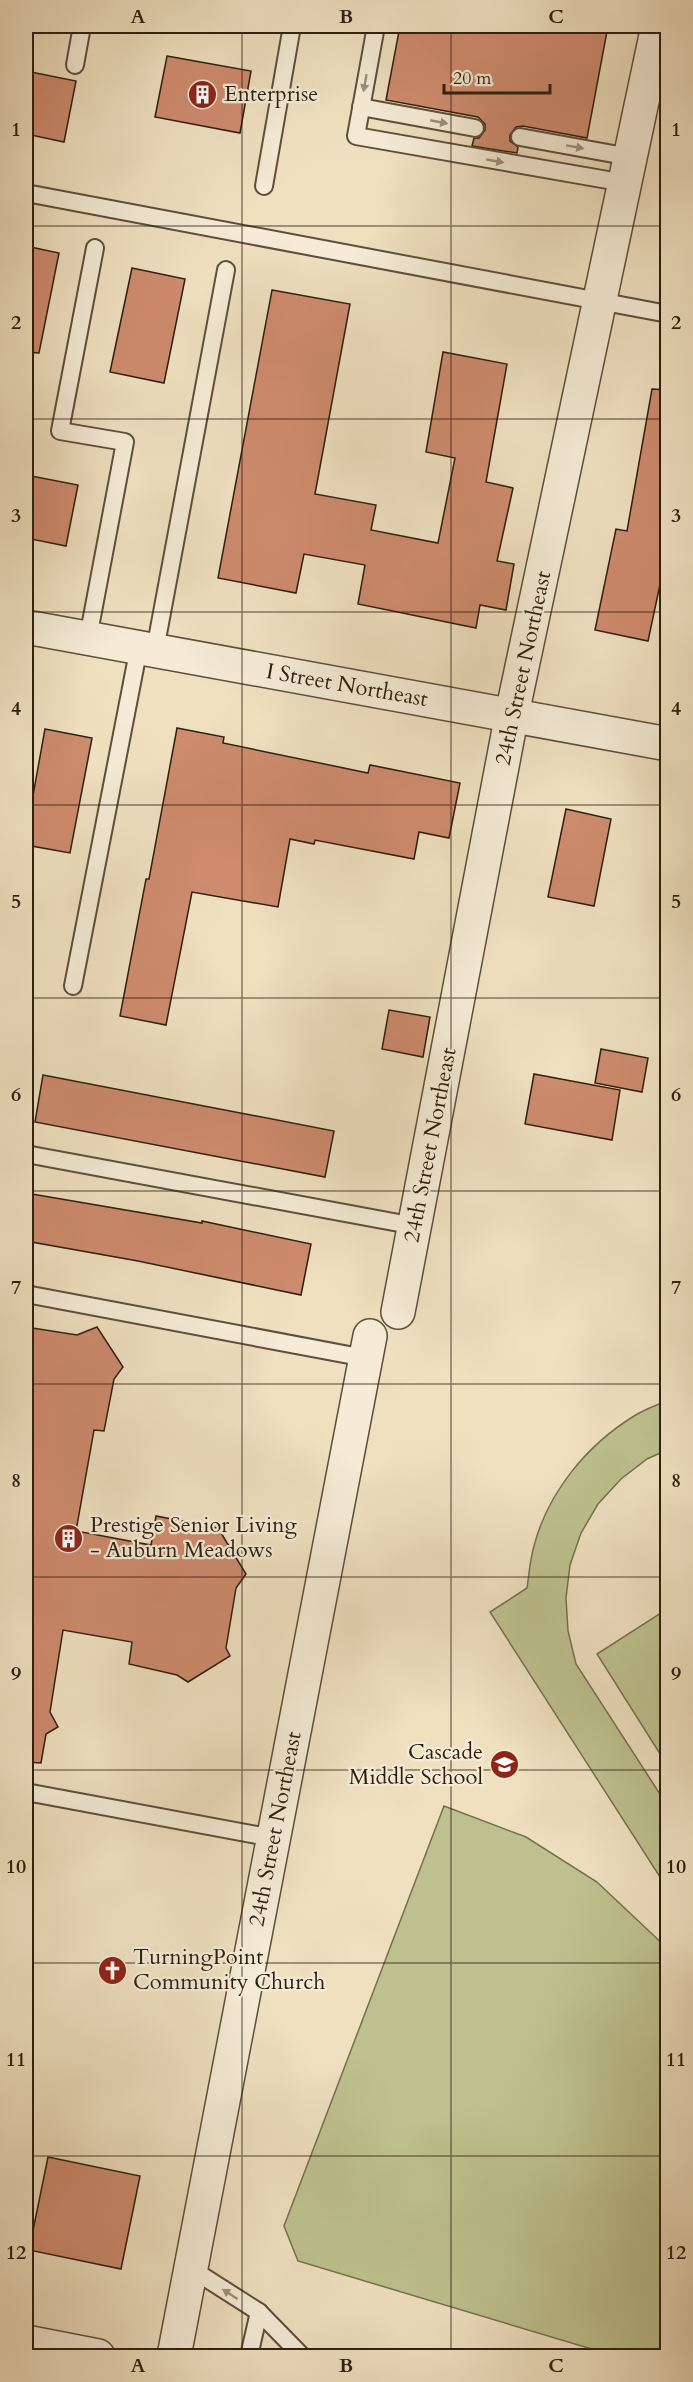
<svg xmlns="http://www.w3.org/2000/svg" width="693" height="2382" font-family="Cardo,serif">
<style>
.green{fill:#bec18f;stroke:#75704f;stroke-width:1.5}
.building{fill:#ce8b6e;stroke:#2c1f0f;stroke-width:1.5}
.lines{fill:none;stroke-linecap:round;stroke-linejoin:round}
.service-casing{stroke:#5d4f3b;stroke-width:20}
.minor-casing{stroke:#5d4f3b;stroke-width:36}
.tertiary-casing{stroke:#5d4f3b;stroke-width:36}
.service{stroke:#f5ebd6;stroke-width:16}
.minor{stroke:#f5ebd6;stroke-width:33}
.tertiary{stroke:#f5ebd6;stroke-width:33}
.oneway{fill:#9b8f7c}
.grid{fill:none;stroke:#2c1f0f;stroke-width:1.5;stroke-opacity:0.55}
.labels{text-anchor:middle;dominant-baseline:central;stroke-width:4.5;stroke-linejoin:round;paint-order:stroke}
.poi-label{font-size:22px;fill:#2c1f0f;stroke:#f5ebd6;text-anchor:start}
.street-label{font-size:22px;fill:#2c1f0f;stroke:#f5ebd6}
.neatline{fill:none;stroke:#2c1f0f;stroke-width:2}
.grid-label{font-size:20px;text-anchor:middle;font-weight:bold;fill:#2c1f0f}
</style>
<rect width="100%" height="100%" fill="#efe0c0"/>
<filter id="stains"><feTurbulence type="fractalNoise" baseFrequency=".00333" numOctaves="4"/><feColorMatrix values="0 0 0 0 .2 0 0 0 0 .09 0 0 0 0 .02 0 0 0 .5 -.17"/></filter>
<radialGradient id="worn" r=".72"><stop offset=".6" stop-color="#630" stop-opacity="0"/><stop offset="1" stop-color="#630" stop-opacity=".3"/></radialGradient>
<!-- green -->
<g class="green">
<path d="M667 1401V1450L647 1459 621 1479 598 1504 581 1533 570 1565 566 1598 568 1631 576 1664 667 1805V1888L490 1612 527 1588C529 1574 530 1560 534 1546 548 1492 587 1445 634 1416 644 1410 656 1405 667 1401Z"/>
<polygon points="667,1609 667,1765 597,1654"/>
<polygon points="444,1806 526,1837 597,1882 667,1948 667,2356 615,2356 298,2261 284,2226"/>
</g>
<!-- building -->
<g class="building">
<polygon points="400,26 608,26 587,138 523,126 516,127 510,135 510,141 518,147 517,153 472,146 474,138 479,138 485,130 485,124 478,117 386,100"/>
<polygon points="167,56 251,71 240,133 155,117"/>
<polygon points="26,71 76,81 64,142 26,134"/>
<polygon points="26,246 59,253 39,353 26,352"/>
<polygon points="132,268 185,279 164,383 110,372"/>
<polygon points="272,290 350,304 315,494 376,505 371,530 438,543 455,458 426,452 443,352 507,364 486,482 513,488 497,561 514,564 506,610 480,605 476,628 358,604 365,565 304,554 296,593 218,578"/>
<polygon points="652,389 668,390 668,547 648,641 595,630 616,529 627,531"/>
<polygon points="26,475 78,485 66,546 26,538"/>
<polygon points="177,728 224,737 223,743 368,773 370,765 460,783 449,838 419,832 414,859 315,840 314,844 290,839 278,907 192,892 166,1025 120,1016 146,879 149,879"/>
<polygon points="45,729 92,738 70,853 26,845 26,834"/>
<polygon points="566,809 611,819 594,906 548,897"/>
<polygon points="389,1010 430,1017 423,1057 382,1049"/>
<polygon points="601,1049 648,1058 642,1092 595,1083"/>
<polygon points="534,1074 620,1090 612,1140 525,1124"/>
<polygon points="43,1075 334,1131 325,1177 35,1122"/>
<polygon points="26,1193 202,1223 202,1221 311,1244 301,1295 138,1261 26,1241"/>
<polygon points="26,1327 77,1335 97,1327 123,1367 114,1379 104,1431 94,1430 76,1531 151,1545 156,1516 218,1528 246,1574 236,1588 226,1648 230,1656 188,1682 177,1675 129,1664 132,1642 63,1630 50,1712 58,1727 46,1734 41,1763 26,1762"/>
<polygon points="48,2157 140,2176 121,2269 29,2250"/>
</g>
<g class="lines">
<defs>
<g id="service">
<polyline points="376,26 356,136 625,183"/>
<polyline points="75,65 82,26"/>
<polyline points="361,107 475,128"/>
<polyline points="520,137 630,157"/>
<polyline points="264,186 292,26"/>
<polyline points="26,193 668,314"/>
<polyline points="88,638 125,442 60,431 95,248"/>
<polyline points="155,650 226,270"/>
<polyline points="73,986 139,647"/>
<polyline points="26,1154 415,1226"/>
<polyline points="26,1294 365,1358"/>
<polyline points="26,1792 273,1838"/>
<polyline points="190,2268 259,2312 249,2356"/>
<polyline points="259,2312 302,2356"/>
</g>
<g id="minor">
<polyline points="398,1312 512,714 658,26"/>
<polyline points="26,2342 98,2356"/>
<polyline points="174,2356 370,1336"/>
</g>
<polyline id="tertiary" points="26,627 668,744"/>
</defs>
<!-- service casing -->
<use href="#service" class="service-casing"/>
<!-- minor casing -->
<use href="#minor" class="minor-casing"/>
<!-- tertiary casing -->
<use href="#tertiary" class="tertiary-casing"/>
<!-- service -->
<use href="#service" class="service"/>
<!-- minor -->
<use href="#minor" class="minor"/>
<!-- tertiary -->
<use href="#tertiary" class="tertiary"/>
</g>
<!-- one-way arrows -->
<defs><path id="oneway-solid" d="M-6-.8H1V-3.2L6.5 0L1 3.2V.8H-6Z" transform="scale(1.5)"/></defs>
<g class="oneway">
<use href="#oneway-solid" transform="translate(365 83) rotate(100)"/>
<use href="#oneway-solid" transform="translate(439 122) rotate(11)"/>
<use href="#oneway-solid" transform="translate(575 147) rotate(10)"/>
<use href="#oneway-solid" transform="translate(495 161) rotate(10)"/>
<use href="#oneway-solid" transform="translate(230 2294) rotate(-147)"/>
</g>
<!-- grid -->
<path class="grid" d="M242 26V2356M451 26V2356M26 226H668M26 419H668M26 612H668M26 805H668M26 998H668M26 1191H668M26 1384H668M26 1577H668M26 1770H668M26 1963H668M26 2156H668"/>
<!-- icons -->
<defs>
<symbol id="building-disc" viewBox="-11 -11 22 22"><circle r="9.5" fill="#8f2418" stroke="#f5ebd6"/><path d="M-4-6H4V6H1V3H-1V6H-4ZM-2.5-4.3h1.7v1.8h-1.7ZM.8-4.3h1.7v1.8H.8ZM-2.5-1h1.7V.8h-1.7ZM.8-1h1.7V.8H.8Z" fill="#fff"/></symbol>
<symbol id="school-disc" viewBox="-11 -11 22 22"><circle r="9.5" fill="#8f2418" stroke="#f5ebd6"/><path d="M0-5L7-2L0 1L-7-2ZM-4 1L0 2.5L4 1V4Q0 6-4 4Z" fill="#fff"/></symbol>
<symbol id="church-disc" viewBox="-11 -11 22 22"><circle r="9.5" fill="#8f2418" stroke="#f5ebd6"/><path d="M-1.2-6h2.4v3.5h3.3v2.4h-3.3V6h-2.4V-.1h-3.3v-2.4h3.3Z" fill="#fff"/></symbol>
</defs>
<g fill-rule="evenodd">
<use href="#building-disc" x="186" y="78" width="33" height="33"/>
<use href="#building-disc" x="52" y="1522" width="33" height="33"/>
<use href="#school-disc" x="488" y="1748" width="33" height="33"/>
<use href="#church-disc" x="96" y="1954" width="33" height="33"/>
</g>
<g class="labels">
<!-- poi labels -->
<g class="poi-label">
<text x="224" y="94">Enterprise</text>
<text x="90" y="1525">Prestige Senior Living<tspan x="90" dy="25">- Auburn Meadows</tspan></text>
<text x="483" y="1752" text-anchor="end">Cascade<tspan x="483" dy="25">Middle School</tspan></text>
<text x="133" y="1957">TurningPoint<tspan x="133" dy="25">Community Church</tspan></text>
</g>
<!-- street labels -->
<g class="street-label">
<text transform="translate(523 668) rotate(-78)">24th Street Northeast</text>
<text transform="translate(347 685) rotate(10)">I Street Northeast</text>
<text transform="translate(430 1145) rotate(-79)">24th Street Northeast</text>
<text transform="translate(275 1829) rotate(-79)">24th Street Northeast</text>
</g>
</g>
<!-- margin -->
<rect width="693" height="2382" fill="none" stroke="#efe0c0" stroke-width="66"/>
<!-- scale -->
<path d="M444 84v9h106v-9" fill="none" stroke="#2c1f0f" stroke-width="3"/>
<text x="453" y="84" font-size="18" fill="#2c1f0f" stroke="#f5ebd6" stroke-width="4.5" paint-order="stroke">20 m</text>
<rect x="33" y="33" width="627" height="2316" class="neatline"/>
<g class="grid-label">
<text x="138" y="23">A</text>
<text x="346" y="23">B</text>
<text x="556" y="23">C</text>
<text x="16" y="136">1</text>
<text x="676" y="136">1</text>
<text x="16" y="329">2</text>
<text x="676" y="329">2</text>
<text x="16" y="522">3</text>
<text x="676" y="522">3</text>
<text x="16" y="715">4</text>
<text x="676" y="715">4</text>
<text x="16" y="908">5</text>
<text x="676" y="908">5</text>
<text x="16" y="1101">6</text>
<text x="676" y="1101">6</text>
<text x="16" y="1294">7</text>
<text x="676" y="1294">7</text>
<text x="16" y="1487">8</text>
<text x="676" y="1487">8</text>
<text x="16" y="1680">9</text>
<text x="676" y="1680">9</text>
<text x="16" y="1873">10</text>
<text x="676" y="1873">10</text>
<text x="16" y="2066">11</text>
<text x="676" y="2066">11</text>
<text x="16" y="2259">12</text>
<text x="676" y="2259">12</text>
<text x="138" y="2372">A</text>
<text x="346" y="2372">B</text>
<text x="556" y="2372">C</text>
</g>
<rect width="100%" height="100%" filter="url(#stains)"/>
<rect width="100%" height="100%" fill="url(#worn)"/>
</svg>
